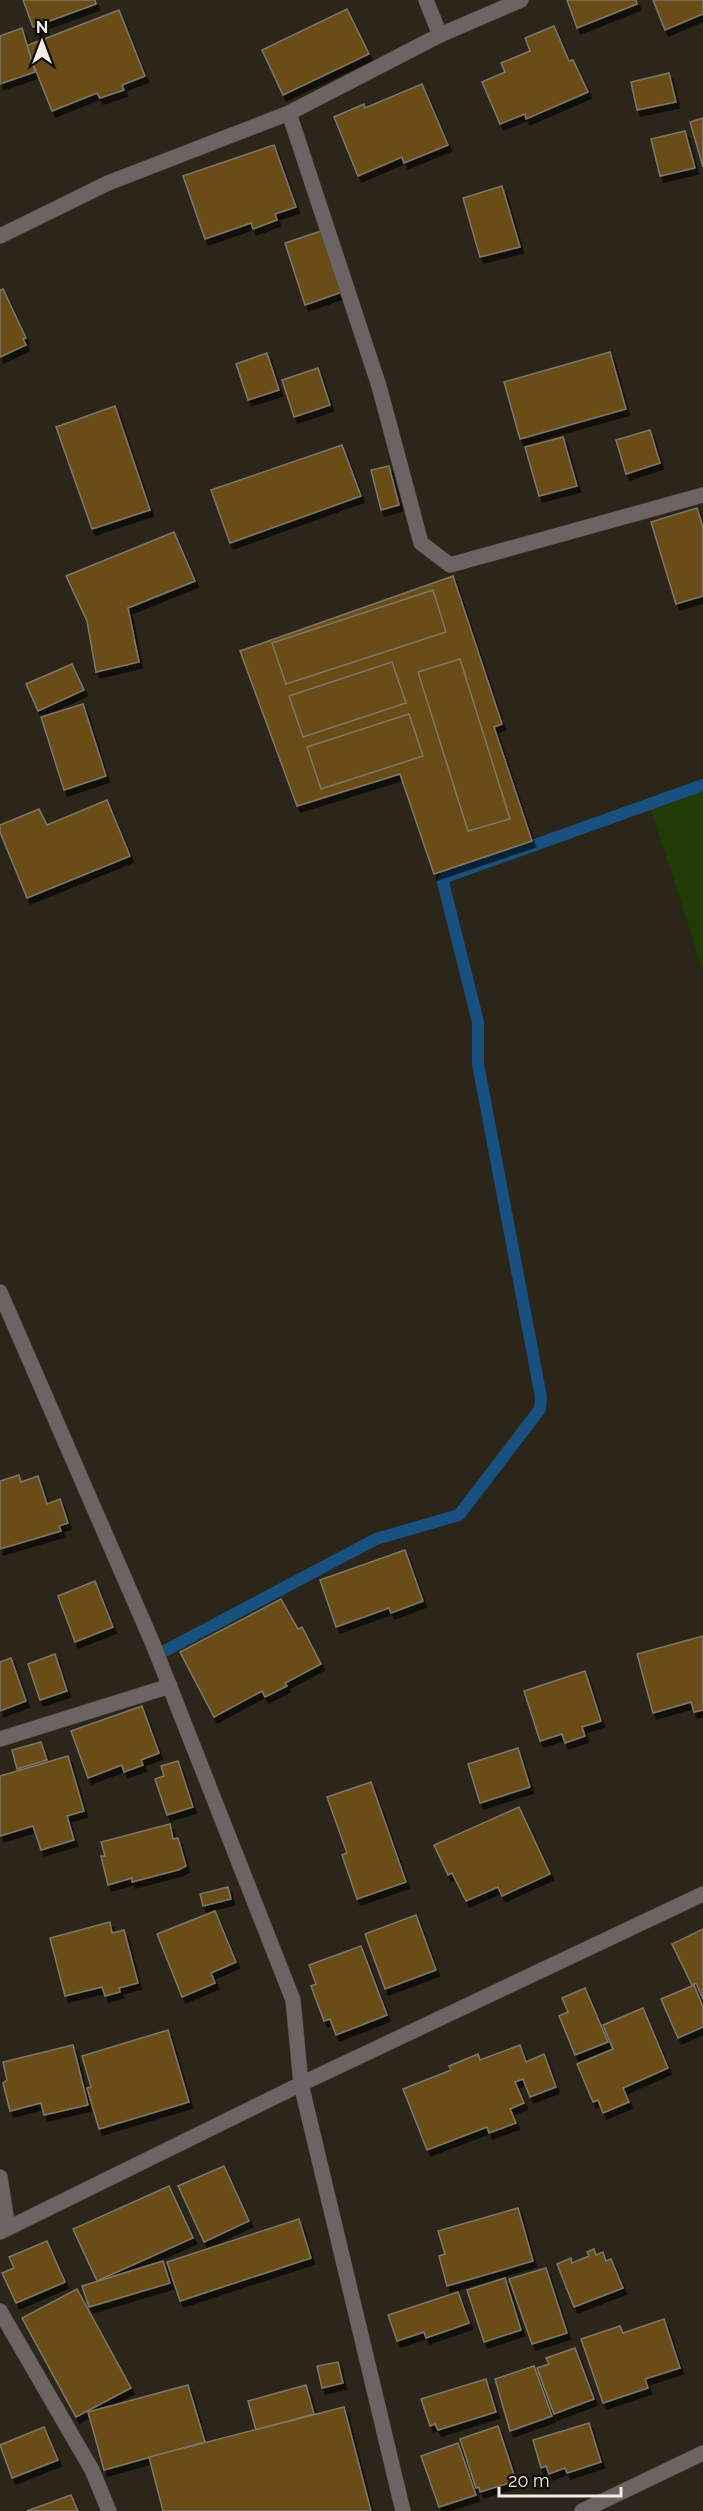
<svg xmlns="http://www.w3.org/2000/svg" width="703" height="2511" font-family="Raleway,sans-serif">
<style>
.green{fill:#203b03}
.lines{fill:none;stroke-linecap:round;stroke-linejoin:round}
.stream{stroke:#185180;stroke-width:12}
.building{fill:#6a4d19;stroke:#7e7669;stroke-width:1.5;filter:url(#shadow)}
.minor-casing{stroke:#474137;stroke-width:16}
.minor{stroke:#6b6462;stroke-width:15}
</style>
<defs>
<filter id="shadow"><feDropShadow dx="3.5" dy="6" stdDeviation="0" flood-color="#0009"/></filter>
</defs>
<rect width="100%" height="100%" fill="#2b251a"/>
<!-- green -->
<polygon class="green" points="703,788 703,971 650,807"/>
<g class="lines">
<!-- stream -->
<polyline class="stream" points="157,1655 376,1539 459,1515 540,1409 541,1397 478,1064 478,1022 443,882 445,877 703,785"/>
</g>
<!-- building -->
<g class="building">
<polygon points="23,0 95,0 96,4 33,27"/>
<polygon points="567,0 636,0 637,4 577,28"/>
<polygon points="653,0 703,0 703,14 665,30"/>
<polygon points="347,9 369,54 283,95 262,50"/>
<polygon points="119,10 145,76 122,85 124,90 100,98 97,93 52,111 26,46"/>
<polygon points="554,26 569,61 573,60 588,92 526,119 525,114 500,124 482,82 505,72 501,63 530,51 525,38"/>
<polygon points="22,28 35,72 0,84 0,36"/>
<polygon points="669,73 676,102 637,110 631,82"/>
<polygon points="422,84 448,145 404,163 402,157 358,176 334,117 364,104 365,108"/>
<polygon points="703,118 703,167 690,122"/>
<polygon points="685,131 695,168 660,176 651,139"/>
<polygon points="274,145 296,207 275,214 277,220 253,229 251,223 205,239 183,176"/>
<polygon points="502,186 520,247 480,257 463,198"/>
<polygon points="321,231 342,292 305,305 285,243"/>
<polygon points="3,289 26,338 23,339 26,345 0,357 0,290"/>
<polygon points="610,352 626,409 520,439 504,382"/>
<polygon points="267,353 279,390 248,400 236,364"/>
<polygon points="318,368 330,405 294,417 282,380"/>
<polygon points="115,406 150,510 92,529 56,427"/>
<polygon points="650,430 660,463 626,474 616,440"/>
<polygon points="563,437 577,486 539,496 525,447"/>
<polygon points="342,445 361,496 230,543 211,490"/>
<polygon points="389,466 399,505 381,510 371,470"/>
<polygon points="697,508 703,527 703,596 676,604 651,522"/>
<polygon points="174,532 195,581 128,608 139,662 96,672 87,621 66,576"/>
<polygon points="453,576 502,724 494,727 532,841 434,874 400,774 297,806 240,651"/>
<polygon points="433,590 446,632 286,684 272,643"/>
<polygon points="460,659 510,819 468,831 418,672"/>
<polygon points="392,662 406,703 303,737 289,696"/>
<polygon points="72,664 84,690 38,711 26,684"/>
<polygon points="83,704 106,776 64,790 41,717"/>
<polygon points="409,714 423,756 321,789 307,747"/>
<polygon points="107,800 130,856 27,898 0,832 0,825 39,809 47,825"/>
<polygon points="19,1475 21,1482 38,1476 47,1504 60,1499 68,1523 59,1526 61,1531 0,1549 0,1481"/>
<polygon points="405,1550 423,1601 391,1613 389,1608 336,1627 320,1580"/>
<polygon points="95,1581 113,1627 75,1642 58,1596"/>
<polygon points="281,1599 298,1629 302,1627 321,1664 285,1683 287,1686 265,1697 262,1691 214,1717 180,1652"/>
<polygon points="703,1636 703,1710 694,1712 691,1702 653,1713 637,1654"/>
<polygon points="55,1654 67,1691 40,1700 28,1664"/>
<polygon points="11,1658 26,1701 0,1711 0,1662"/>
<polygon points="585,1671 601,1721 582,1727 585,1736 565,1743 562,1734 540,1741 524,1691"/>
<polygon points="142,1706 159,1753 141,1760 143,1765 124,1772 122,1765 88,1778 71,1731"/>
<polygon points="41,1742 47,1760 17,1769 12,1750"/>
<polygon points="518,1748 530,1787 480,1803 468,1764"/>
<polygon points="68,1756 84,1811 67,1816 74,1840 41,1850 33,1826 0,1836 0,1776"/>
<polygon points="178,1761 193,1807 167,1815 155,1779 164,1776 161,1766"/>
<polygon points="371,1782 406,1882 357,1899 342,1855 347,1853 327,1797"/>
<polygon points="519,1807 550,1874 502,1896 498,1887 466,1901 452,1873 448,1875 434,1845"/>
<polygon points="170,1824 173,1839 178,1838 186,1866 178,1870 132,1882 132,1878 108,1885 101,1856 105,1856 101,1842"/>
<polygon points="228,1887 231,1899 203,1906 200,1894"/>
<polygon points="215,1911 236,1962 211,1973 215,1983 182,1997 157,1934"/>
<polygon points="416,1915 436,1970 385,1989 365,1934"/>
<polygon points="110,1922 112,1933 124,1930 138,1983 119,1988 120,1992 105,1996 102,1987 65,1996 50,1938"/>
<polygon points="703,1929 703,1999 696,1983 692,1985 672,1944"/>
<polygon points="361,1946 387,2015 336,2035 330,2019 324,2021 311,1986 316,1984 309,1965"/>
<polygon points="694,1985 703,2007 703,2027 678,2038 661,1999"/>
<polygon points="585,1988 608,2042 575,2055 559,2016 568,2012 562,1998"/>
<polygon points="643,2008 668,2068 623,2088 629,2102 603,2113 598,2100 593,2102 577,2064 613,2049 603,2025"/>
<polygon points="168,2030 189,2102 99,2129 87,2088 91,2087 82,2056"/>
<polygon points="73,2045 88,2105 44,2115 41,2103 10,2111 3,2083 7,2080 3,2062"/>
<polygon points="520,2045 526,2062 544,2054 556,2087 530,2097 523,2079 515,2082 524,2103 510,2109 516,2123 489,2133 487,2127 427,2150 403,2089 451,2070 449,2066 478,2054 480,2060"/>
<polygon points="224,2166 249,2221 204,2242 178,2186"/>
<polygon points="169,2186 193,2238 97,2281 73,2229"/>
<polygon points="518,2208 533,2261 447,2286 439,2256 445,2254 438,2231"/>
<polygon points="299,2219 311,2258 180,2301 167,2262"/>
<polygon points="47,2241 65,2282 16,2303 2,2273 14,2268 9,2257"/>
<polygon points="594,2249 596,2255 603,2252 606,2261 611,2259 623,2288 574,2307 557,2264 571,2258 572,2263 589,2256 587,2252"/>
<polygon points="163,2261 170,2283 89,2307 82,2286"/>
<polygon points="546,2268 567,2333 532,2344 509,2279"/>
<polygon points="505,2278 521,2330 484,2342 467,2290"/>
<polygon points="77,2289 131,2388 76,2417 22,2318"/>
<polygon points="458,2292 469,2323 426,2338 424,2332 397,2341 388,2315"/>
<polygon points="664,2319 680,2368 645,2379 648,2388 603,2403 581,2339 620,2326 623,2333"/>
<polygon points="575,2348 594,2399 554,2414 537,2368 549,2364 546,2358"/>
<polygon points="338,2362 343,2383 322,2388 317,2366"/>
<polygon points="534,2366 552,2416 510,2431 495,2379"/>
<polygon points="486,2379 496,2412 438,2430 435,2424 430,2426 421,2399"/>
<polygon points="188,2385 205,2442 104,2470 88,2412"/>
<polygon points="306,2385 314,2414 256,2430 248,2401"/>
<polygon points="344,2407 371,2511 163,2511 149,2457"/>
<polygon points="589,2423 601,2462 567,2473 565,2468 549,2474 546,2466 541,2468 533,2440"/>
<polygon points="498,2426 516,2481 480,2492 479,2487 476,2488 460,2439"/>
<polygon points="44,2427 58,2460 12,2478 0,2445"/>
<polygon points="458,2443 476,2495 439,2507 421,2456"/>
<polygon points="71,2495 78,2511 27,2511"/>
</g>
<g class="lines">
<defs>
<g id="minor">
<polyline points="426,0 440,35"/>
<polyline points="289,113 379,386 421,543 450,565 703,495"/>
<polyline points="0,236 108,183 289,113 440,35 521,0"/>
<polyline points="0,1292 153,1644 293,2000 301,2084 403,2511"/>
<polyline points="0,1739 170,1686"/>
<polyline points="0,2177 8,2228"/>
<polyline points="0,2232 301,2084 703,1894"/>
<polyline points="0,2311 92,2470 109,2511"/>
<polyline points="582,2511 703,2453"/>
</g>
</defs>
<!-- minor casing -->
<use href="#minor" class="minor-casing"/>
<!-- minor -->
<use href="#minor" class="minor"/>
</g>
<!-- north arrow -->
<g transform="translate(42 42)" stroke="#110f0a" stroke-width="4.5" paint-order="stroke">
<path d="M0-4.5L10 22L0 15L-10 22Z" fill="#f2eee7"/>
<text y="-9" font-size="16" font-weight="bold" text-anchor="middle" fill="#f2eee7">N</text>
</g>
<!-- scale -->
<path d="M499 2487v9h122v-9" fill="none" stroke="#f2eee7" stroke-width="3"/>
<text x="508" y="2487" font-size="18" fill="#f2eee7" stroke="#110f0a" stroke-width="4.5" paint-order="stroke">20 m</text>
</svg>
